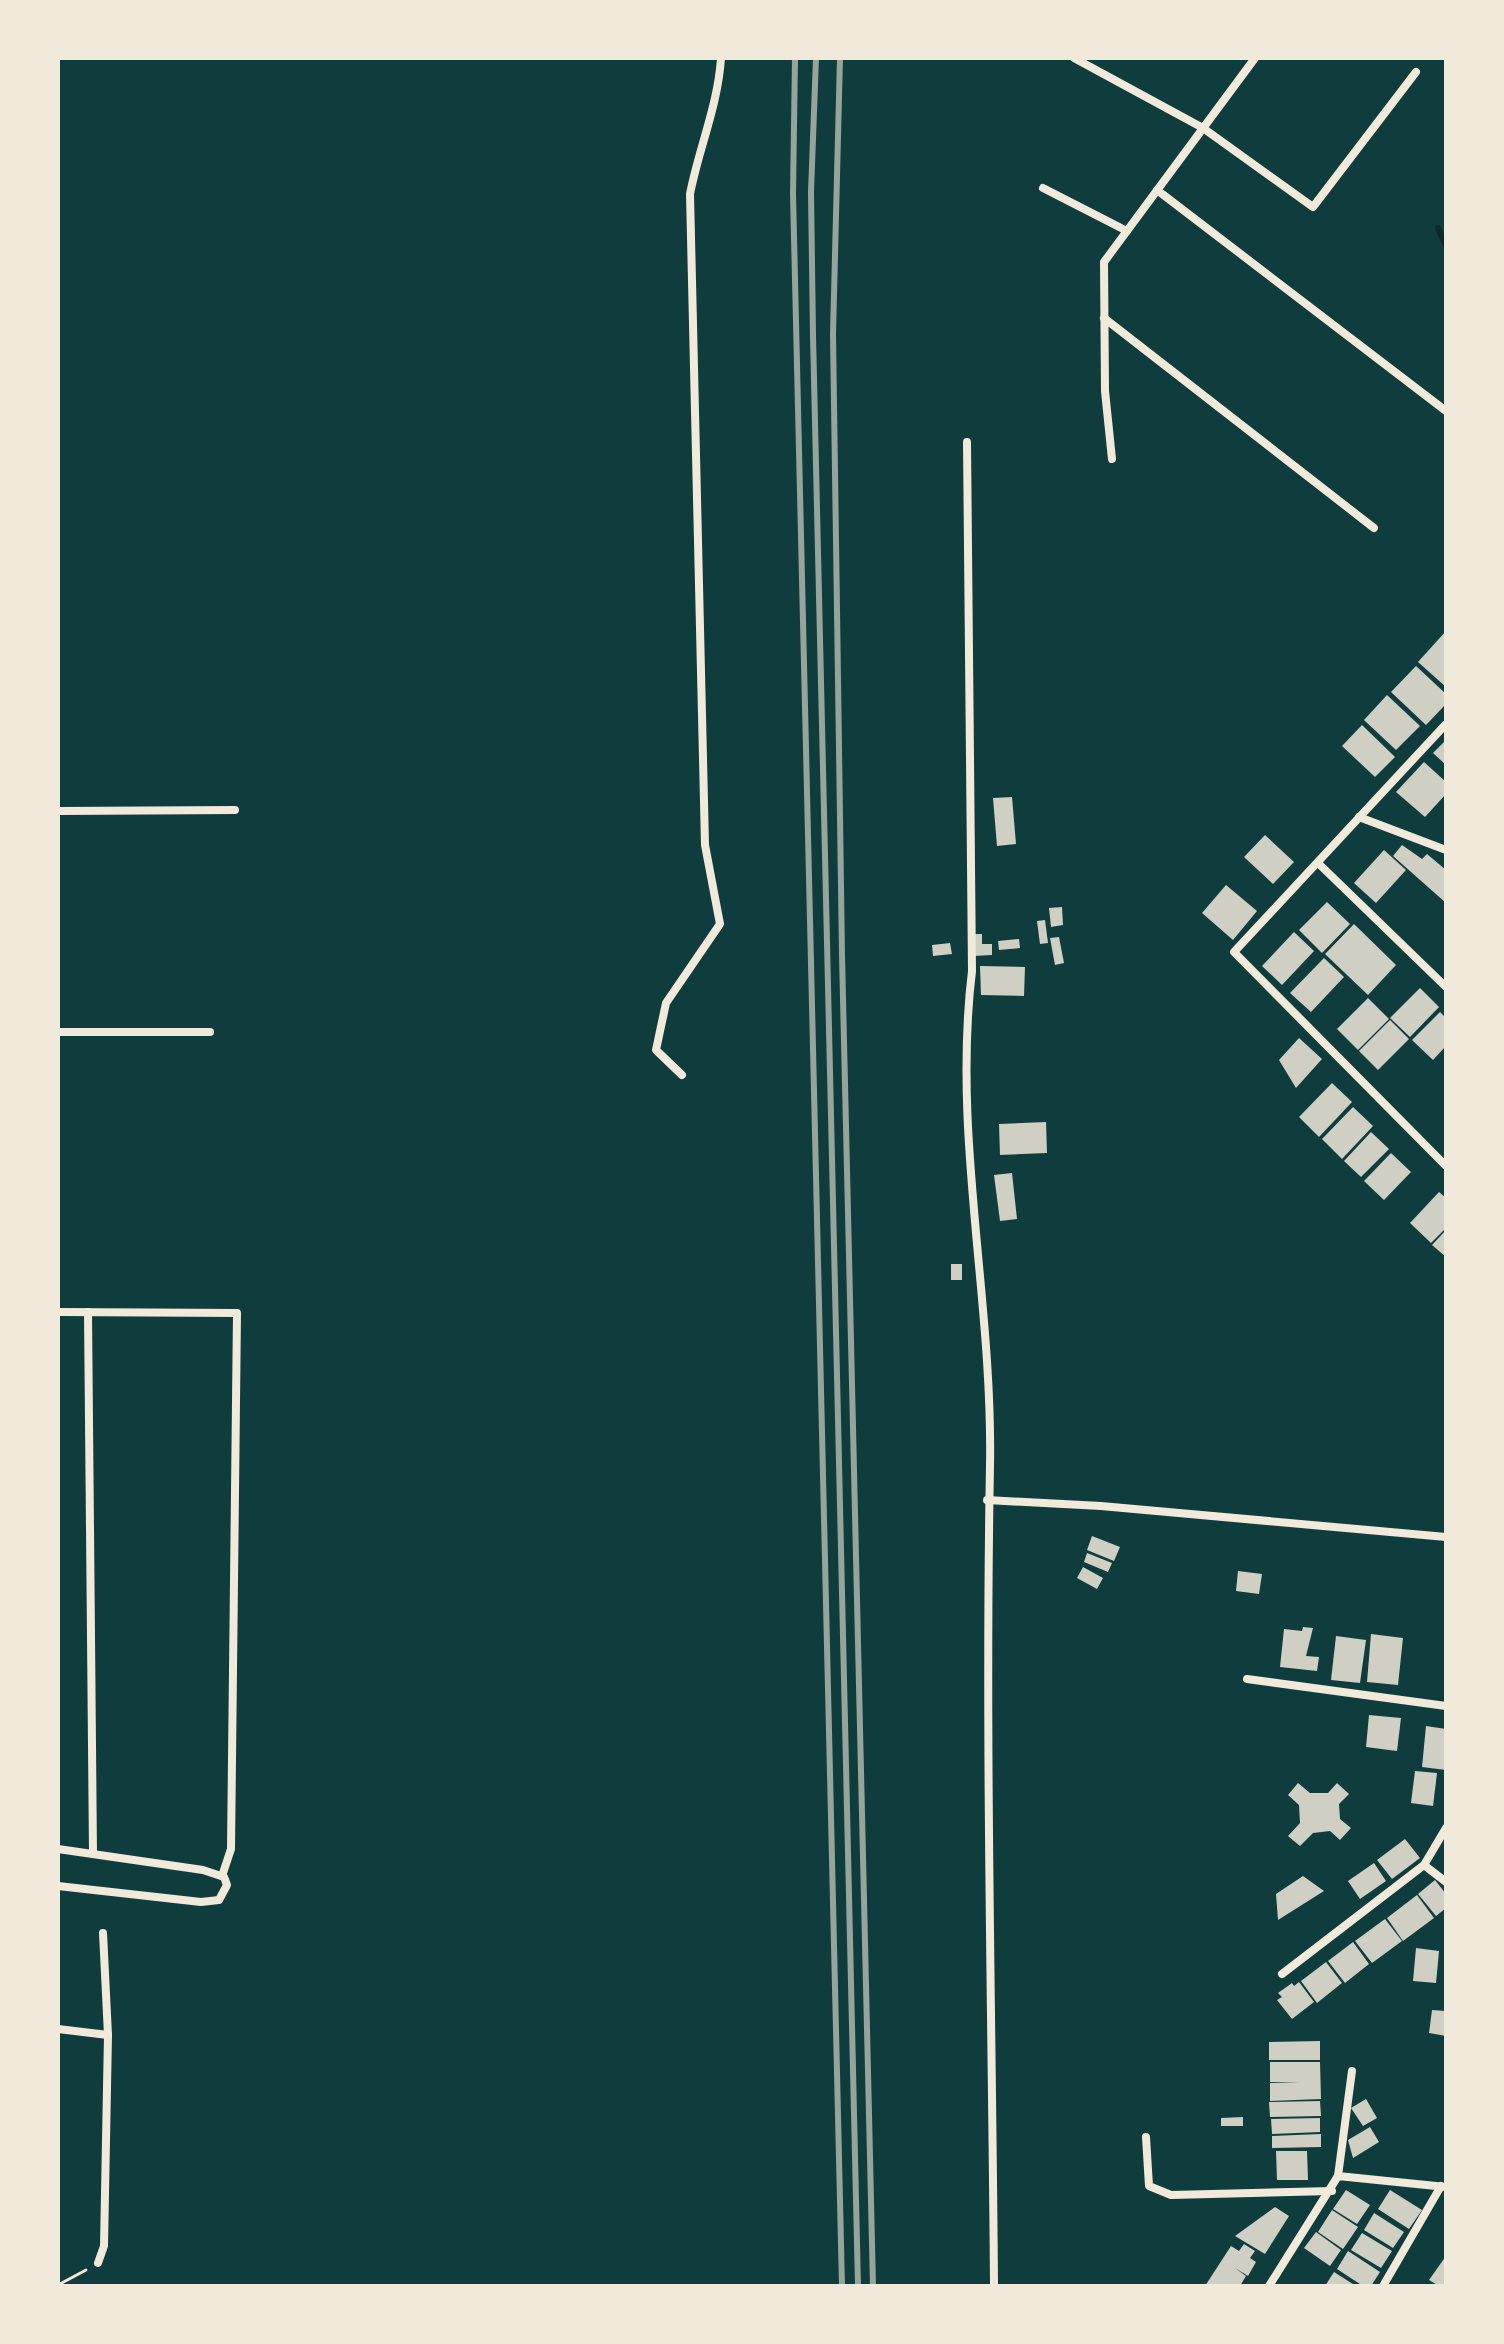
<svg xmlns="http://www.w3.org/2000/svg" width="1504" height="2344" font-family="Jost,sans-serif">
<style>
.lines{fill:none;stroke-linecap:round;stroke-linejoin:round}
.stream{stroke:#0a2a2b;stroke-width:6}
.building{fill:#cfcfc3}
.path{stroke:#f1e9da;stroke-width:3}
.minor{stroke:#f1e9da;stroke-width:8}
.rail{stroke:#97a49c;stroke-width:6}
</style>
<rect width="100%" height="100%" fill="#0f3d3e"/>
<g class="lines">
<!-- stream -->
<polyline class="stream" points="1438,228 1446,246"/>
</g>
<!-- building -->
<g class="building">
<polygon points="1446,631 1446,687 1418,662"/>
<polygon points="1416,666 1446,694 1446,704 1426,725 1391,692"/>
<polygon points="1387,695 1420,726 1396,750 1364,720"/>
<polygon points="1362,725 1395,757 1375,777 1342,746"/>
<polygon points="1446,740 1446,765 1433,753"/>
<polygon points="1424,762 1446,782 1446,794 1425,817 1396,792"/>
<polygon points="1012,797 1016,844 997,846 993,798"/>
<polygon points="1265,835 1294,862 1273,884 1244,857"/>
<polygon points="1402,845 1422,859 1427,854 1446,870 1446,903 1393,856"/>
<polygon points="1384,850 1406,870 1376,903 1354,883"/>
<polygon points="1226,885 1257,911 1233,940 1202,913"/>
<polygon points="1327,902 1350,924 1322,953 1299,930"/>
<polygon points="1062,907 1063,925 1051,927 1049,908"/>
<polygon points="1045,920 1048,943 1040,944 1037,921"/>
<polygon points="1354,924 1396,965 1368,995 1325,954"/>
<polygon points="1294,932 1314,951 1282,985 1262,966"/>
<polygon points="974,934 982,934 982,944 992,944 992,955 974,956"/>
<polygon points="1059,937 1064,963 1055,965 1050,938"/>
<polygon points="1019,939 1020,948 999,950 998,941"/>
<polygon points="950,943 952,954 933,956 932,945"/>
<polygon points="1324,958 1344,977 1311,1012 1290,993"/>
<polygon points="980,966 1025,967 1024,996 981,995"/>
<polygon points="1420,988 1439,1007 1410,1037 1390,1018"/>
<polygon points="1368,998 1389,1019 1358,1050 1337,1029"/>
<polygon points="1440,1012 1446,1018 1446,1046 1433,1060 1412,1040"/>
<polygon points="1390,1020 1409,1039 1378,1070 1359,1051"/>
<polygon points="1299,1038 1322,1059 1296,1088 1279,1060"/>
<polygon points="1332,1083 1352,1102 1319,1137 1299,1117"/>
<polygon points="1353,1107 1373,1126 1342,1159 1322,1139"/>
<polygon points="1046,1122 1047,1153 1000,1155 999,1124"/>
<polygon points="1371,1132 1389,1149 1361,1177 1344,1161"/>
<polygon points="1391,1153 1411,1172 1384,1200 1364,1181"/>
<polygon points="1012,1173 1017,1219 1000,1221 994,1175"/>
<polygon points="1439,1192 1446,1198 1446,1228 1431,1243 1410,1223"/>
<polygon points="1446,1230 1446,1257 1432,1245"/>
<rect x="951" y="1264" width="11" height="16"/>
<polygon points="1092,1536 1120,1547 1114,1561 1087,1550"/>
<polygon points="1087,1553 1112,1563 1108,1572 1084,1562"/>
<polygon points="1083,1567 1103,1578 1097,1589 1077,1578"/>
<polygon points="1238,1571 1262,1574 1259,1594 1236,1591"/>
<polygon points="1303,1627 1313,1628 1306,1656 1319,1657 1317,1671 1280,1667 1284,1629 1302,1631"/>
<polygon points="1371,1634 1403,1638 1398,1685 1367,1682"/>
<polygon points="1336,1636 1366,1640 1360,1683 1331,1680"/>
<polygon points="1369,1715 1401,1718 1397,1751 1366,1747"/>
<polygon points="1426,1726 1446,1729 1446,1770 1422,1767"/>
<polygon points="1415,1771 1437,1773 1433,1806 1411,1803"/>
<polygon points="1298,1783 1310,1793 1328,1793 1337,1783 1349,1794 1339,1804 1340,1819 1351,1828 1340,1840 1330,1831 1313,1833 1300,1846 1288,1836 1300,1823 1299,1805 1288,1795"/>
<polygon points="1405,1839 1420,1858 1392,1879 1377,1860"/>
<polygon points="1374,1863 1386,1881 1360,1899 1348,1881"/>
<polygon points="1303,1876 1324,1891 1278,1920 1276,1894"/>
<polygon points="1435,1880 1446,1894 1446,1908 1436,1916 1418,1894"/>
<polygon points="1417,1895 1434,1918 1403,1941 1387,1918"/>
<polygon points="1385,1919 1402,1941 1372,1963 1355,1941"/>
<polygon points="1353,1942 1369,1964 1345,1983 1328,1961"/>
<polygon points="1416,1948 1439,1951 1436,1983 1413,1981"/>
<polygon points="1326,1962 1342,1983 1317,2003 1301,1981"/>
<polygon points="1299,1982 1314,2002 1292,2019 1277,2000 1282,1997 1278,1993 1292,1983 1294,1986"/>
<polygon points="1432,2010 1446,2011 1446,2036 1429,2033"/>
<polygon points="1320,2041 1320,2060 1269,2060 1269,2042"/>
<polygon points="1270,2062 1320,2062 1321,2099 1270,2101 1270,2083 1299,2082 1270,2082"/>
<polygon points="1366,2099 1377,2118 1363,2126 1351,2108"/>
<polygon points="1320,2101 1321,2116 1270,2117 1269,2102"/>
<polygon points="1243,2117 1243,2126 1221,2126 1221,2118"/>
<polygon points="1320,2118 1320,2132 1272,2134 1271,2119"/>
<polygon points="1370,2127 1379,2142 1353,2158 1348,2140"/>
<polygon points="1321,2134 1321,2147 1272,2148 1272,2136"/>
<polygon points="1276,2151 1307,2151 1308,2180 1277,2180"/>
<polygon points="1346,2190 1370,2205 1357,2224 1333,2209"/>
<polygon points="1390,2190 1422,2210 1409,2229 1378,2209"/>
<polygon points="1275,2207 1289,2216 1265,2254 1235,2236"/>
<polygon points="1332,2210 1358,2227 1343,2249 1318,2232"/>
<polygon points="1374,2213 1404,2232 1393,2248 1364,2230"/>
<polygon points="1316,2232 1341,2250 1330,2266 1304,2248"/>
<polygon points="1362,2233 1392,2251 1381,2268 1351,2250"/>
<polygon points="1244,2244 1255,2251 1250,2258 1256,2262 1248,2276 1235,2268 1246,2276 1240,2286 1205,2286 1231,2246 1239,2251"/>
<polygon points="1348,2251 1380,2272 1371,2286 1363,2286 1337,2269"/>
<polygon points="1446,2256 1446,2286 1439,2286 1429,2280"/>
<polygon points="1334,2272 1356,2286 1325,2286"/>
</g>
<g class="lines">
<!-- path -->
<polyline class="path" points="58,2285 86,2270"/>
<!-- minor -->
<g class="minor">
<polyline points="1074,58 1203,128 1313,207 1416,72"/>
<polyline points="1043,188 1127,231"/>
<polyline points="1157,190 1446,411"/>
<polyline points="1104,318 1374,528"/>
<path d="M967 442 972 971C952 1136 993 1300 990 1466 985 1739 992 2013 994 2286"/>
<polyline points="1112,459 1105,391 1104,262 1255,58"/>
<polyline points="1446,724 1234,952 1446,1166"/>
<polyline points="58,811 235,810"/>
<polyline points="1359,817 1446,850"/>
<polyline points="1318,863 1446,987"/>
<polyline points="58,1032 210,1032"/>
<path d="M682 1075 656 1050 666 1003 720 924 705 845 690 194C699 148 718 105 721 58"/>
<polyline points="58,1312 237,1313 231,1849 222,1876"/>
<polyline points="88,1312 93,1854"/>
<polyline points="987,1500 1101,1506 1446,1537"/>
<polyline points="1247,1679 1446,1706"/>
<polyline points="1446,1828 1424,1865 1446,1882"/>
<polyline points="58,1849 203,1870 224,1877 227,1885 219,1900 201,1902 58,1886"/>
<polyline points="1282,1974 1424,1865"/>
<polyline points="58,2029 108,2035"/>
<polyline points="1146,2137 1149,2186 1171,2195 1332,2191"/>
<polyline points="1338,2176 1352,2071"/>
<polyline points="98,2263 104,2246 108,2035 103,1933"/>
<polyline points="1269,2286 1338,2176 1446,2187"/>
<polyline points="1383,2286 1441,2186"/>
</g>
<!-- rail -->
<g class="rail">
<polyline points="795,58 793,194 842,2286"/>
<polyline points="816,58 811,192 813,335 858,2286"/>
<polyline points="840,58 833,334 842,955 873,2286"/>
</g>
</g>
<!-- border -->
<rect width="1504" height="2344" fill="none" stroke="#f1e9da" stroke-width="120"/>
</svg>
